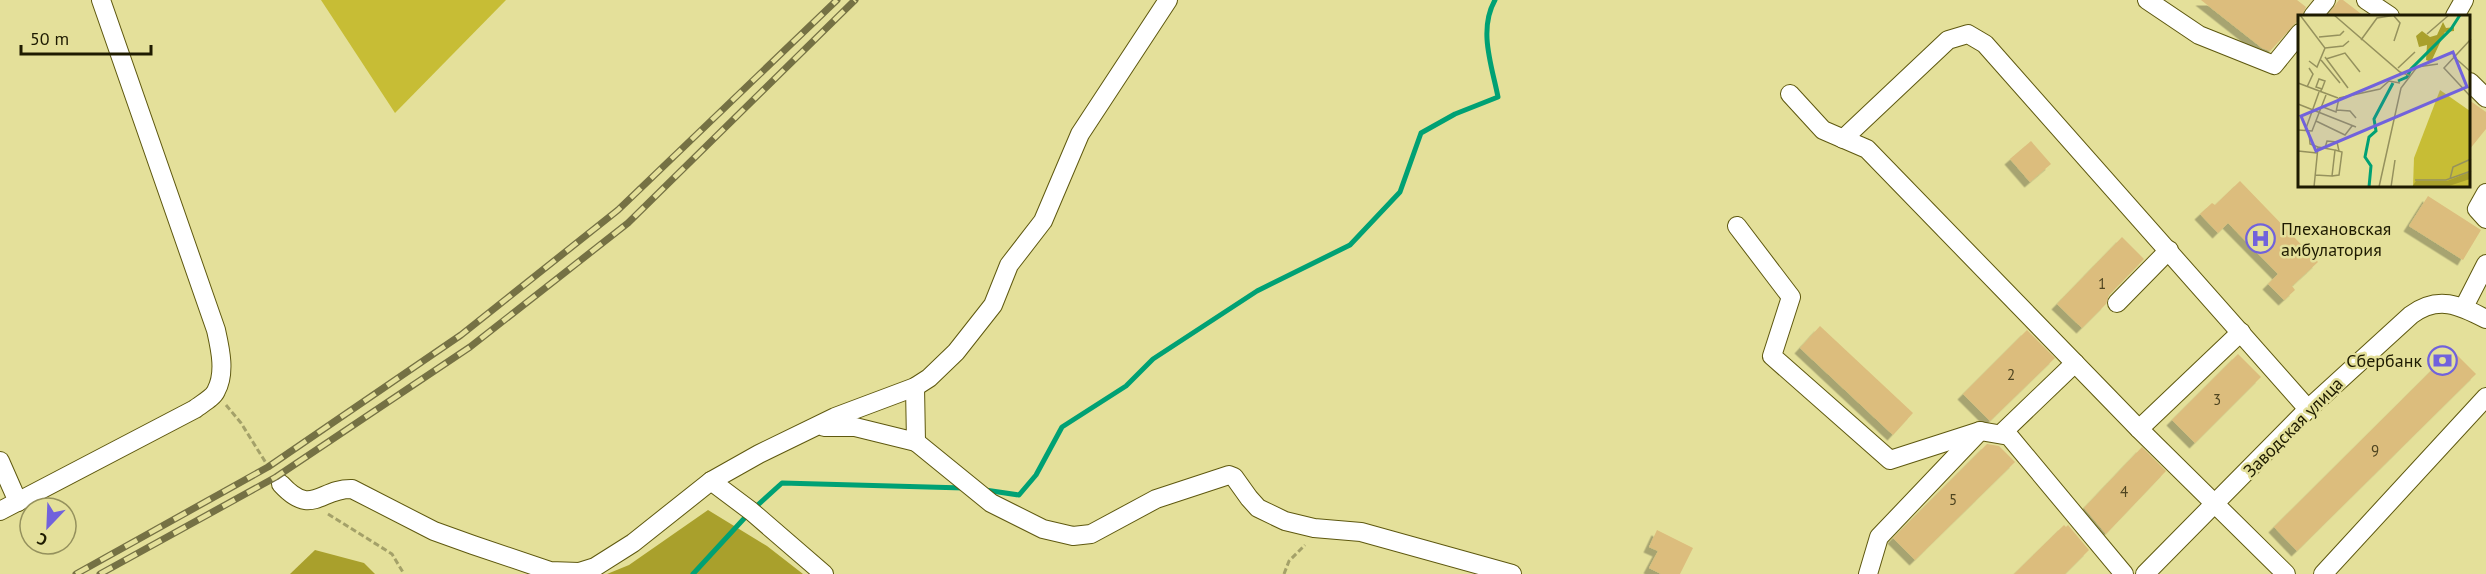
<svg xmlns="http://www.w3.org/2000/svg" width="2486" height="574" font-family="'PT Sans',sans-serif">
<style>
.green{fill:#c7bd35}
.forest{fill:#a9a02c}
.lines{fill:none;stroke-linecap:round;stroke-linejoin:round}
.stream{stroke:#00a174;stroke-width:5}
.building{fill:#dcbd7d;filter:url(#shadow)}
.minor-casing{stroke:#5e580f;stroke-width:20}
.path{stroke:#a4a169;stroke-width:3;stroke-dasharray:6 3;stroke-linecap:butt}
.minor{stroke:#fff;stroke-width:18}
.rail-casing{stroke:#757144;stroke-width:7}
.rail{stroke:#e4e09a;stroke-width:4.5;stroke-dasharray:14;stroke-linecap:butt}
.labels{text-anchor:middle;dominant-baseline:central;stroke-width:5;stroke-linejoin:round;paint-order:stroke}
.number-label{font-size:15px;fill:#4e4420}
.poi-label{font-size:18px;fill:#1e1b01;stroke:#e4e09a;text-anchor:start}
.street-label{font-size:18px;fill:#1e1b01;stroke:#e4e09a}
.inset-river{fill:none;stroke:#00a174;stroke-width:3}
.inset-road{fill:none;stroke:#95915d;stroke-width:1.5}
.view{fill:#7162dc;fill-opacity:0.15;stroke:#7162dc;stroke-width:3}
.inset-edge{fill:none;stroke:#1e1b01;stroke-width:3}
</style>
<defs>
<filter id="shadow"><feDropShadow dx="-5.5" dy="5.5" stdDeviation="0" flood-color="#0004"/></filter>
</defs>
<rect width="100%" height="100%" fill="#e4e09a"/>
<!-- green -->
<polygon class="green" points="321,0 506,0 395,113"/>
<!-- forest -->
<g class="forest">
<polygon points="708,510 767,546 803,574 607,574 629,565"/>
<polygon points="315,550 364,563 375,574 290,574"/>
</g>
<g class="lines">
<!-- stream -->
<g class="stream">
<path d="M985 490 1019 495 1036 475 1062 427 1126 386 1153 359 1257 291 1350 245 1400 192 1421 133 1455 114 1498 97C1492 66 1478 30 1495 0"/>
<polyline points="693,574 751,511 782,483 964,488"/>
</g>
</g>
<!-- building -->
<g class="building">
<polygon points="2201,0 2297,0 2306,7 2302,16 2270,51 2262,48"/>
<polygon points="2339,0 2343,0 2364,16 2327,16"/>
<polygon points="2469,100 2486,112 2486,129 2469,150"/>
<polygon points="2031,141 2051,164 2030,182 2010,159"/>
<polygon points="2240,181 2318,262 2292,286 2295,290 2284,300 2268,284 2278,274 2228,223 2218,233 2200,214 2212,203 2215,205"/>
<polygon points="2428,196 2481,230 2463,260 2409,226"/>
<polygon points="2122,237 2144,259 2109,295 2106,304 2082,328 2057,304"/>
<polygon points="1820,326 1913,413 1893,435 1800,348"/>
<polygon points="2027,330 2055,358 1990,421 1963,394"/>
<polygon points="2452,350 2476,374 2297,551 2274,527"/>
<polygon points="2238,354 2261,377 2195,443 2172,420"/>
<polygon points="1987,444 1999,446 2015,462 1915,560 1893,538"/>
<polygon points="2142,447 2166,471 2106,534 2084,508"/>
<polygon points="2064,525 2066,527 2068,525 2089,550 2065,574 2014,574"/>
<polygon points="1657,530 1693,548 1680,574 1661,574 1649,568 1658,551 1649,547"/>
</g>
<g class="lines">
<defs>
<g id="minor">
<polyline points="2147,0 2199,35 2274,65 2300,33"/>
<polyline points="2366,0 2390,16"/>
<polyline points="2313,16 2326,0"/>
<polyline points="2455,16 2464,0"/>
<polyline points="2470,82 2486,98"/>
<polyline points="1790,94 1823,130 1867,149 2139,429 2286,574"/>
<polyline points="1843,139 1948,40 1968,34 1985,44 2308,409"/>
<polyline points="2486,193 2477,209 2486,219"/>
<polyline points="1737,226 1791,297 1772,356 1890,460 1980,431"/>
<polyline points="2117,303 2169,250"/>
<polyline points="2464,307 2486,264"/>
<polyline points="824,427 855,427 916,442 915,387"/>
<polyline points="2139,429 2241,332"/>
<polyline points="2001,434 2075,363"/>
<polyline points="916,442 991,503 1043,529 1073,536 1091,534 1156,499 1229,475 1234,477 1249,498 1258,508 1285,521 1314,528 1361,532 1512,574"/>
<polyline points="0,461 18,502"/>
<polyline points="711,481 751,511 824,574"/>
<path d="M281 484C312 518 320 488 352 489L434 531 473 545 550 571 579 572 595 567 633 543 711 481 759 454 835 417 915 387 929 378 956 352 993 305 1009 265 1043 221 1080 134 1168 0"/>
<path d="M0 511 195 409C201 404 213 398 216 391 226 373 220 348 216 330L101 0"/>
<polyline points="1868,574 1879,537 1980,431 2009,436 2124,574"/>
<path d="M2145 574 2308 409 2411 315C2438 295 2459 305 2486 319"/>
<polyline points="2323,574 2486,397"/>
</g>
</defs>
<!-- minor casing -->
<use href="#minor" class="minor-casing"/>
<!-- path -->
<g class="path">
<polyline points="226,405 241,423 271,471"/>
<polyline points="328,514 392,554 404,574"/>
<polyline points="1284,574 1289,561 1305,545"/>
</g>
<!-- minor -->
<use href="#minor" class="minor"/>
<defs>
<g id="rail">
<polyline points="76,574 268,467 461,335 618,210 837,0"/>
<polyline points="100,574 276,477 470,347 628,223 855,0"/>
</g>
</defs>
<!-- rail casing -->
<use href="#rail" class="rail-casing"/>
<!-- rail -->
<use href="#rail" class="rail"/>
</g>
<!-- icons -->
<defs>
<symbol id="hospital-ring" viewBox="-11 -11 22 22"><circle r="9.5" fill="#e4e09a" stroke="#7162dc" stroke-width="1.5"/><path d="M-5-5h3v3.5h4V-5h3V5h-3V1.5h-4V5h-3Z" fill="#7162dc"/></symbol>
<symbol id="bank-ring" viewBox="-11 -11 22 22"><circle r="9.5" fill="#e4e09a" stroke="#7162dc" stroke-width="1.5"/><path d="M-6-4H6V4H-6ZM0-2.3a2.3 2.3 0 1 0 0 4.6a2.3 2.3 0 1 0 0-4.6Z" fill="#7162dc"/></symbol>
</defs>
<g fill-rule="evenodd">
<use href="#hospital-ring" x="2244" y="222" width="33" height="33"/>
<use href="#bank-ring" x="2426" y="344" width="33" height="33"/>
</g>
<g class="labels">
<!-- number labels -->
<g class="number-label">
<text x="2102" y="283">1</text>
<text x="2011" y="374">2</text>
<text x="2217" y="399">3</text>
<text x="2375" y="450">9</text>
<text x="2124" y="491">4</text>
<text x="1953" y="499">5</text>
</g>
<!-- poi labels -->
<g class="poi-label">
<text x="2281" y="228">Плехановская<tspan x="2281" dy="21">амбулатория</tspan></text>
<text x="2422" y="360" text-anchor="end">Сбербанк</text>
</g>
<!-- street labels -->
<g class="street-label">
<text transform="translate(2293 427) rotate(-45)">Заводская улица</text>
</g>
</g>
<!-- overview -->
<g transform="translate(2298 15)">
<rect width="172" height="172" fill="#e4e09a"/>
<path d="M142 75 172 96V172H115L116 143Z" fill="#c7bd35"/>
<path d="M145 7 148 13 156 12V16L147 17 133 47 128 45 129 30 121 32 118 21 124 16 132 22 139 20ZM172 157V164L148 172H114L118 166H149Z" fill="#a9a02c"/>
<path class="inset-river" d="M100 66 109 62 113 54 153 14 162 0M71 172 73 151 67 142 71 122 78 116 76 104 95 68"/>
<path class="inset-road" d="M2 0 27 33 19 52 11 46M36 0 102 57 113 61M129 19 151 0M21 22 42 20 46 16M173 24 146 53 173 82M63 25 79 3 98 0M96 26 102 8 96 1M27 33 45 31 51 26M155 41 173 57M27 42 50 73M28 44 47 38 62 57M23 45 42 68M100 53 117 37M0 68 40 83M9 72 15 59 11 53M22 77 24 74 27 66 21 64 18 72 24 74M41 83 82 74 91 66 102 68M0 89 58 112M25 92 38 97 41 83M39 95 52 96 58 103M18 106 47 120 54 111M0 115 14 116 28 80M7 116 21 77M11 117 12 129 20 132 16 172M27 133 29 126 39 127 41 136M0 136 19 138M17 160 34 161 37 135 20 132M34 161 41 160 44 137 37 135M152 164 155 152 173 144M117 165H148L173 156M81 172 103 73 119 52 140 49M93 172 97 145"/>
<path class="view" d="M155 37 169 72 18 136 3 101Z"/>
<rect width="172" height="172" class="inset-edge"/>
</g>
<!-- north arrow -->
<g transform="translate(48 526) rotate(203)"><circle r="28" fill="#e4e09a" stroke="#95915d" stroke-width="1.5"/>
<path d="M0-4.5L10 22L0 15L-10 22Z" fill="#7162dc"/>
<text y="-9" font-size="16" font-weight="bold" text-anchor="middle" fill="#1e1b01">С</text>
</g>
<!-- scale -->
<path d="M21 45v9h130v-9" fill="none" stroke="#1e1b01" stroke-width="3"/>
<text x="30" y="45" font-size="18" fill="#1e1b01" stroke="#e4e09a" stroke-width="4.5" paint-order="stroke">50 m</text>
</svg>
